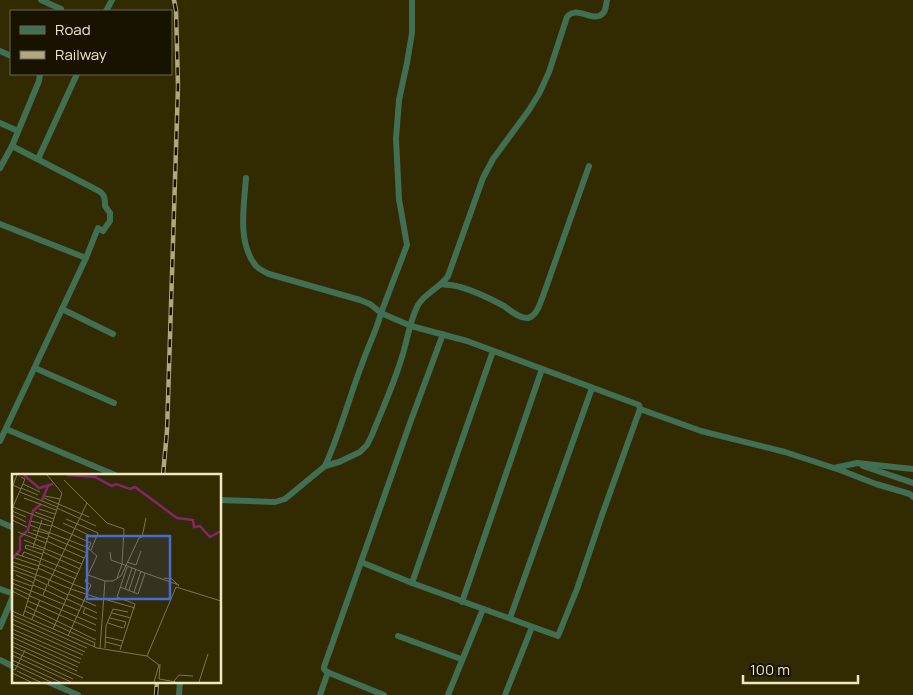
<svg xmlns="http://www.w3.org/2000/svg" width="913" height="695" font-family="Manrope,sans-serif">
<style>
.lines{fill:none;stroke-linecap:round;stroke-linejoin:round}
.street{stroke:#406f54;stroke-width:6}
.rail-casing{stroke:#b0a881;stroke-width:4.5}
.rail{stroke:#181300;stroke-width:2.5;stroke-dasharray:8;stroke-linecap:butt}
.inset-river{fill:none;stroke:#82266e;stroke-width:2.5}
.inset-road{fill:none;stroke:#7e764e;stroke-width:1}
.view{fill:#476dd4;fill-opacity:0.15;stroke:#476dd4;stroke-width:2.5}
.inset-edge{fill:none;stroke:#efe7c2;stroke-width:2.5}
</style>
<rect width="100%" height="100%" fill="#322a00"/>
<g class="lines">
<!-- street -->
<g class="street">
<polyline points="41,0 61,9"/>
<polyline points="106,11 112,0"/>
<polyline points="0,51 11,56"/>
<polyline points="0,123 18,131"/>
<polyline points="38,159 77,74"/>
<polyline points="0,168 12,146 39,81 40,74"/>
<path d="M246 178C244 206 237 243 256 266 259 269 265 272 269 274L360 300 370 304 381 313C376 332 368 346 362 364 349 398 340 433 325 466"/>
<polyline points="0,224 86,258"/>
<path d="M441 284C447 285 454 285 460 287 475 291 491 299 504 306 511 311 520 319 528 318 537 316 540 303 543 296L589 166"/>
<polyline points="62,309 113,334"/>
<polyline points="35,368 114,403"/>
<polyline points="640,409 701,431 785,452 840,470 876,484 910,494 913,497"/>
<polyline points="6,429 115,475"/>
<path d="M0 441 86 258 98 228 103 231 110 221V213L105 206C105 199 105 195 99 191L12 146"/>
<polyline points="863,466 913,483"/>
<polyline points="834,468 857,463 913,469"/>
<path d="M220 500 275 502 285 499 325 466 339 462 360 452 367 445 372 435C382 410 393 386 401 360 407 343 409 322 418 305 425 293 440 288 448 276L483 178 493 159 529 110 539 94 549 72 567 17C577 4 595 25 604 12 606 9 606 4 607 0"/>
<polyline points="0,522 14,528"/>
<polyline points="361,562 412,583 558,636 577,589 602,515 640,409 639,405 467,341 411,326 381,313 407,245 399,199 396,139 399,100 407,63 412,33 412,0"/>
<polyline points="412,583 493,351"/>
<polyline points="0,589 14,594 0,627"/>
<polyline points="462,602 542,369"/>
<polyline points="510,618 592,388"/>
<polyline points="398,636 461,659"/>
<polyline points="0,660 14,667"/>
<polyline points="46,681 78,695"/>
<polyline points="179,695 180,681"/>
<polyline points="320,695 328,672"/>
<polyline points="384,695 327,672 324,669 324,667 410,423 443,334"/>
<polyline points="448,695 483,609"/>
<polyline points="505,695 532,627"/>
</g>
<defs>
<g id="rail">
<polyline points="163,475 167,431 178,86 176,10 174,0"/>
<polyline points="156,695 157,681"/>
</g>
</defs>
<!-- rail casing -->
<use href="#rail" class="rail-casing"/>
<!-- rail -->
<use href="#rail" class="rail"/>
</g>
<!-- overview -->
<g transform="translate(12 474)">
<rect width="209" height="209" fill="#322a00"/>
<path class="inset-river" d="M12 1 27 14 41 10M55 1 83 3 100 12 104 10 118 15 123 13 165 44 181 46 182 53 188 52 198 63 209 57M30 26 36 12M0 85 8 76V63L16 56 21 37 29 30"/>
<path class="inset-road" d="M5 1 1 11 9 15M52 6 95 49 112 55 110 90 133 99 126 120 108 113M11 10 28 18M9 14 26 21M8 18 45 33M33 22 48 25M12 24 44 36M32 24 77 43M1 33 40 48M45 34 84 52M0 35 13 5 9 3M27 35 43 40M0 37 14 43M23 38 42 45M0 41 14 48M54 45 86 59 79 76M0 46 15 53M19 47 39 52M51 49 81 63M18 51 77 74M39 51 79 69 41 155M21 56 37 60M6 58 34 69M16 58 35 65M36 62 75 79M12 66 70 90M34 67 72 84M21 73 30 46M13 74 14 71 31 76M13 74 30 80M31 78 68 95M98 78 99 86 110 90 105 104M4 80 28 88M10 82 12 78 20 81 66 100M3 84 27 92M0 88 25 96M115 88 124 91 129 77M28 90 64 105M1 92 38 106 75 29M26 94 61 110M1 96 23 104M133 99 167 111M4 101 22 109M76 101 93 107H101L109 102 127 64 130 63 134 44M152 104 160 105 167 112M0 105 20 112M0 109 68 137M61 110 76 116M21 111 33 116 35 111 23 105M2 114 18 121M59 115 92 126M113 115 120 94M117 116 124 95M0 117 16 125M122 118 129 97M57 120 84 132M31 121 33 116 54 126M56 121 36 111 37 106 59 115M18 122 84 151M55 125 85 139M92 125 123 134M16 127 84 157M14 132 84 166M73 134 71 139 85 145M0 137 85 174 135 182 147 191 142 208M13 137 83 169 82 173M100 139 119 144M0 141 75 174M11 142 50 19 35 1M98 144 114 148 112 154M0 145 73 178M20 145 28 126M96 149 111 154M0 150 71 181M0 155 69 185M0 159 68 189M56 162 79 111 73 107 85 82 77 75M0 163 66 193M94 163 111 167M0 168 65 197M94 168 109 172M0 172 71 204M88 174 93 107M93 174 94 152 101 135 116 138M108 176 123 130 105 123 115 93M0 177 61 205M0 181 59 208M135 182 164 113 209 127M0 186 48 208M0 190 39 208M148 190 147 205 164 208M0 195 3 196 13 176M5 197 28 208M0 199 19 208M162 207 167 201 181 202M187 208 196 180"/>
<path class="view" d="M75 62H158V125H75Z"/>
<rect width="209" height="209" class="inset-edge"/>
</g>
<!-- legend -->
<rect x="10" y="10" width="162" height="65" fill="#181300" stroke="#6e684e"/>
<rect x="20" y="26" width="25" height="8" fill="#406f54" stroke="#6e684e"/>
<text x="55" y="35" font-size="15" fill="#efe7c2">Road</text>
<rect x="20" y="51" width="25" height="8" fill="#b0a881" stroke="#6e684e"/>
<text x="55" y="60" font-size="15" fill="#efe7c2">Railway</text>
<!-- scale -->
<path d="M743 675v8h115v-8" fill="none" stroke="#efe7c2" stroke-width="2.5"/>
<text x="750" y="675" font-size="15" fill="#efe7c2" stroke="#181300" stroke-width="4" paint-order="stroke">100 m</text>
</svg>
